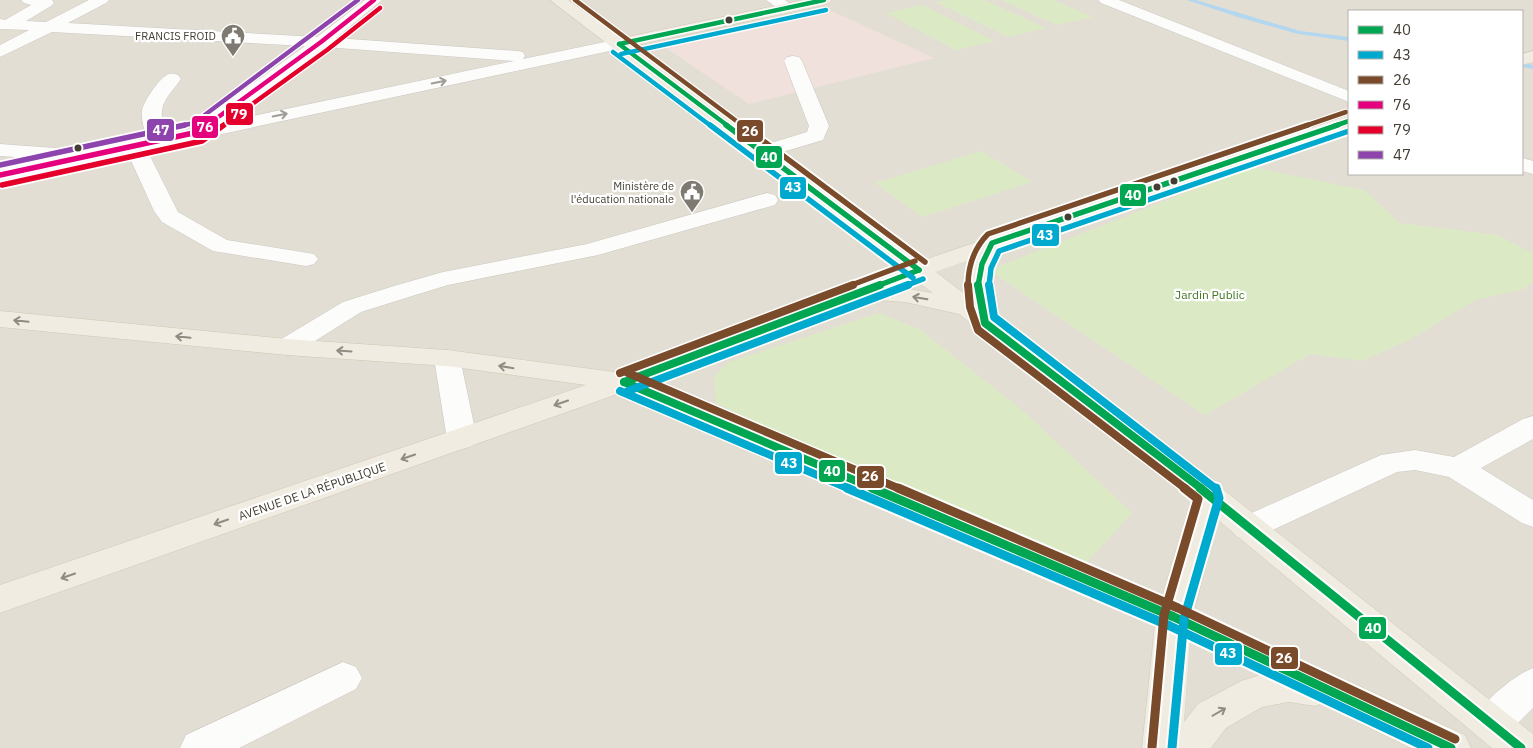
<svg xmlns="http://www.w3.org/2000/svg" width="1533" height="748" font-family="'IBM Plex Sans',sans-serif">
<style>
.residential{fill:#e3ded3;fill-rule:evenodd}
.medical{fill:#f1e1dc}
.green{fill:#dbeac4}
.lines{fill:none;stroke-linecap:round;stroke-linejoin:round}
.stream{fill:#b3d7ef;fill-rule:evenodd}
.minor-casing{stroke:#cac8c2;stroke-width:1}
.major-casing{stroke:#d1c8b2;stroke-width:1}
.minor{fill:#fcfcfb;fill-rule:evenodd}
.major{fill:#f0ece2;fill-rule:evenodd}
.bus-1-far3-casing{stroke:#fff;stroke-width:7}
.bus-1-far2-casing{stroke:#fff;stroke-width:9}
.bus-1-far1-casing{stroke:#fff;stroke-width:11}
.bus-1-casing{stroke:#fff;stroke-width:13}
.bus-2-far3-casing{stroke:#fff;stroke-width:7}
.bus-2-far2-casing{stroke:#fff;stroke-width:9}
.bus-2-far1-casing{stroke:#fff;stroke-width:11}
.bus-2-casing{stroke:#fff;stroke-width:13}
.bus-3-far3-casing{stroke:#fff;stroke-width:7}
.bus-3-far2-casing{stroke:#fff;stroke-width:9}
.bus-3-far1-casing{stroke:#fff;stroke-width:11}
.bus-3-casing{stroke:#fff;stroke-width:13}
.bus-4-far1-casing{stroke:#fff;stroke-width:7}
.bus-4-casing{stroke:#fff;stroke-width:9}
.bus-5-far1-casing{stroke:#fff;stroke-width:7}
.bus-5-casing{stroke:#fff;stroke-width:9}
.bus-6-far1-casing{stroke:#fff;stroke-width:7}
.bus-6-casing{stroke:#fff;stroke-width:9}
.bus-1-far3{stroke:#00a651;stroke-width:4.5}
.bus-1-far2{stroke:#00a651;stroke-width:5.5}
.bus-1-far1{stroke:#00a651;stroke-width:8}
.bus-1{stroke:#00a651;stroke-width:9}
.bus-2-far3{stroke:#00a9ce;stroke-width:4.5}
.bus-2-far2{stroke:#00a9ce;stroke-width:5.5}
.bus-2-far1{stroke:#00a9ce;stroke-width:8}
.bus-2{stroke:#00a9ce;stroke-width:9}
.bus-3-far3{stroke:#7a4b2a;stroke-width:4.5}
.bus-3-far2{stroke:#7a4b2a;stroke-width:5.5}
.bus-3-far1{stroke:#7a4b2a;stroke-width:8}
.bus-3{stroke:#7a4b2a;stroke-width:9}
.bus-4-far1{stroke:#e5007d;stroke-width:4.5}
.bus-4{stroke:#e5007d;stroke-width:5.5}
.bus-5-far1{stroke:#e4002b;stroke-width:4.5}
.bus-5{stroke:#e4002b;stroke-width:5.5}
.bus-6-far1{stroke:#8e44ad;stroke-width:4.5}
.bus-6{stroke:#8e44ad;stroke-width:5.5}
.oneway{stroke:#a09c96}
.oneway2{stroke:#918c81}
.bus-dot{fill:#433d32;stroke:#fff;stroke-width:2}
.labels{text-anchor:middle;dominant-baseline:central;stroke-width:4.5;stroke-linejoin:round;paint-order:stroke}
.far-poi-label{font-size:11px;fill:#433d32;stroke:#fff;text-anchor:end}
.park-label{font-size:12px;fill:#437724;stroke:#fff}
.street-label{font-size:12px;fill:#433d32;stroke:#fff}
.line-badge{stroke:#fff;stroke-width:2}
.badge-label{font-size:14px;text-anchor:middle;font-weight:bold;fill:#fff}
</style>
<rect width="100%" height="100%" fill="#eeece6"/>
<!-- residential -->
<path class="residential" d="M0 0H1533V748H0ZM1349 11H1522V174H1349Z"/>
<!-- medical -->
<polygon class="medical" points="823,7 934,58 749,104 660,44"/>
<!-- green -->
<g class="green">
<polygon points="947,0 984,0 1046,28 1008,37 936,2"/>
<polygon points="1001,0 1053,0 1093,17 1057,25"/>
<polygon points="923,5 995,41 956,50 886,13"/>
<polygon points="981,151 1032,182 922,217 875,183"/>
<polygon points="1252,167 1364,190 1400,223 1497,235 1533,253 1533,282 1524,289 1475,300 1411,339 1362,361 1310,354 1205,415 989,270"/>
<polygon points="879,313 919,329 1021,409 1132,513 1071,580 716,403 714,377 729,362"/>
</g>
<g class="lines">
<!-- stream -->
<g class="stream">
<polygon points="1187,0 1196,0 1300,31 1349,37 1349,41 1298,34 1238,17"/>
<polygon points="1525,63 1533,65 1533,69 1522,67 1522,63"/>
</g>
<defs>
<g id="minor">
<path d="M21 0H52L54 3 51 6 26 21 46 22 89 0H109L106 3 68 23 317 37 365 0H382L336 38 517 51 523 52 525 56 523 59 619 39 625 40 627 44 625 48 619 49 147 150 178 212 227 240 314 254 318 259 314 264 306 266 213 251 162 222 154 211 128 154 0 181V169L45 159 0 156V144L55 148 62 150 64 155 147 138C144 129 141 120 142 111 143 102 159 79 167 75 170 73 174 74 178 75L181 79C165 101 156 105 166 134L196 128 198 123 305 46 52 32 0 57V45L29 30 0 29V19L5 20 31 5 24 3ZM325 47 514 61 224 122Z"/>
<polygon points="766,0 785,0 795,8 792,11 782,11"/>
<polygon points="1098,0 1119,0 1349,91 1349,102 1101,3"/>
<polygon points="793,56 799,57 802,61 829,126 823,140 769,156 762,158 755,156 752,152 755,148 807,132 809,126 784,61 787,57"/>
<polygon points="1522,158 1533,161 1533,174 1522,171"/>
<polygon points="767,193 775,195 778,200 775,205 598,255 448,285 412,296 361,312 296,353 287,355 278,353 274,347 278,341 343,302 394,286 443,272 587,244"/>
<polygon points="447,350 457,352 460,358 477,439 472,446 462,449 452,446 447,439 434,358 437,352"/>
<polygon points="1533,416 1533,439 1481,468 1533,500 1533,527 1522,523 1449,477 1415,470 1397,472 1260,536 1248,540 1236,536 1232,528 1236,520 1381,455 1415,450 1454,457 1523,419"/>
<polygon points="343,662 356,667 362,678 356,689 239,748 180,748 186,735"/>
<path d="M1533 668V708L1505 736 1491 741 1477 736 1471 724C1481 703 1512 676 1533 668Z"/>
</g>
<g id="major">
<path d="M550 0H568L622 38 803 0H832L829 3 824 5 632 46 921 261 1349 115V127L1001 248C987 271 989 292 996 318L1220 487 1533 734V748H1492L1218 520 1194 610 1465 735 1471 748H1411L1321 704 1315 706 1289 702 1262 707 1226 728 1211 748H1142L1155 624 623 392 0 613V585L586 385 447 366 287 355 0 327V311L287 339 447 350 622 373 901 268ZM972 259 967 273 966 295 936 272ZM915 280 933 293 896 287ZM864 299 905 302 959 314 1192 498 1162 597 649 382ZM1190 641 1260 675 1241 681 1198 704 1184 722Z"/>
<polygon points="1533,51 1533,62 1522,65 1522,54"/>
</g>
</defs>
<!-- minor casing -->
<use href="#minor" class="minor-casing"/>
<!-- major casing -->
<use href="#major" class="major-casing"/>
<!-- minor -->
<use href="#minor" class="minor"/>
<!-- major -->
<use href="#major" class="major"/>
<defs>
<g id="bus-1-far3">
<polyline points="619,44 728,126"/>
<polyline points="619,44 824,0"/>
<polyline points="1334,126 1349,121"/>
</g>
<g id="bus-1-far2">
<polyline points="726,125 919,270"/>
<polyline points="877,286 919,270"/>
<polyline points="978,286 982,264 992,243 1338,125"/>
</g>
<g id="bus-1-far1">
<polyline points="978,285 985,323 1202,489"/>
<polyline points="624,382 875,489"/>
<polyline points="624,382 880,285"/>
</g>
<g id="bus-1">
<polyline points="872,488 1174,617 1451,748"/>
<polyline points="1200,488 1521,748"/>
</g>
<g id="bus-2-far3">
<polyline points="613,52 711,126"/>
<polyline points="621,54 826,10"/>
</g>
<g id="bus-2-far2">
<polyline points="710,125 913,278"/>
<polyline points="905,286 923,279"/>
<polyline points="989,286 991,268 999,251 1349,131"/>
</g>
<g id="bus-2-far1">
<polyline points="989,285 994,317 1216,489"/>
<polyline points="620,391 850,489"/>
<polyline points="628,391 908,285"/>
</g>
<g id="bus-2">
<polyline points="847,488 1170,626 1428,748"/>
<polyline points="1172,748 1184,619 1219,498 1216,488"/>
</g>
<g id="bus-3-far3">
<polyline points="575,0 743,126"/>
<polyline points="1305,126 1346,112"/>
</g>
<g id="bus-3-far2">
<polyline points="742,125 925,262"/>
<polyline points="849,286 915,261"/>
<path d="M968 286C968 266 974 248 988 234L1308 125"/>
</g>
<g id="bus-3-far1">
<polyline points="968,285 970,307 978,330 1186,489"/>
<polyline points="620,373 853,285"/>
<polyline points="628,373 900,489"/>
</g>
<g id="bus-3">
<polyline points="898,488 1178,608 1455,739"/>
<polyline points="1152,747 1164,615 1198,499 1184,488"/>
</g>
<polyline id="bus-4-far1" points="206,126 321,42 374,0"/>
<polyline id="bus-4" points="0,175 198,132 208,125"/>
<polyline id="bus-5-far1" points="222,126 327,50 380,8"/>
<polyline id="bus-5" points="2,185 202,141 224,125"/>
<polyline id="bus-6-far1" points="180,126 194,123 358,0"/>
<polyline id="bus-6" points="0,165 185,125"/>
</defs>
<!-- bus-1-far3 casing -->
<use href="#bus-1-far3" class="bus-1-far3-casing"/>
<!-- bus-1-far2 casing -->
<use href="#bus-1-far2" class="bus-1-far2-casing"/>
<!-- bus-1-far1 casing -->
<use href="#bus-1-far1" class="bus-1-far1-casing"/>
<!-- bus-1 casing -->
<use href="#bus-1" class="bus-1-casing"/>
<!-- bus-2-far3 casing -->
<use href="#bus-2-far3" class="bus-2-far3-casing"/>
<!-- bus-2-far2 casing -->
<use href="#bus-2-far2" class="bus-2-far2-casing"/>
<!-- bus-2-far1 casing -->
<use href="#bus-2-far1" class="bus-2-far1-casing"/>
<!-- bus-2 casing -->
<use href="#bus-2" class="bus-2-casing"/>
<!-- bus-3-far3 casing -->
<use href="#bus-3-far3" class="bus-3-far3-casing"/>
<!-- bus-3-far2 casing -->
<use href="#bus-3-far2" class="bus-3-far2-casing"/>
<!-- bus-3-far1 casing -->
<use href="#bus-3-far1" class="bus-3-far1-casing"/>
<!-- bus-3 casing -->
<use href="#bus-3" class="bus-3-casing"/>
<!-- bus-4-far1 casing -->
<use href="#bus-4-far1" class="bus-4-far1-casing"/>
<!-- bus-4 casing -->
<use href="#bus-4" class="bus-4-casing"/>
<!-- bus-5-far1 casing -->
<use href="#bus-5-far1" class="bus-5-far1-casing"/>
<!-- bus-5 casing -->
<use href="#bus-5" class="bus-5-casing"/>
<!-- bus-6-far1 casing -->
<use href="#bus-6-far1" class="bus-6-far1-casing"/>
<!-- bus-6 casing -->
<use href="#bus-6" class="bus-6-casing"/>
<!-- bus-1-far3 -->
<use href="#bus-1-far3" class="bus-1-far3"/>
<!-- bus-1-far2 -->
<use href="#bus-1-far2" class="bus-1-far2"/>
<!-- bus-1-far1 -->
<use href="#bus-1-far1" class="bus-1-far1"/>
<!-- bus-1 -->
<use href="#bus-1" class="bus-1"/>
<!-- bus-2-far3 -->
<use href="#bus-2-far3" class="bus-2-far3"/>
<!-- bus-2-far2 -->
<use href="#bus-2-far2" class="bus-2-far2"/>
<!-- bus-2-far1 -->
<use href="#bus-2-far1" class="bus-2-far1"/>
<!-- bus-2 -->
<use href="#bus-2" class="bus-2"/>
<!-- bus-3-far3 -->
<use href="#bus-3-far3" class="bus-3-far3"/>
<!-- bus-3-far2 -->
<use href="#bus-3-far2" class="bus-3-far2"/>
<!-- bus-3-far1 -->
<use href="#bus-3-far1" class="bus-3-far1"/>
<!-- bus-3 -->
<use href="#bus-3" class="bus-3"/>
<!-- bus-4-far1 -->
<use href="#bus-4-far1" class="bus-4-far1"/>
<!-- bus-4 -->
<use href="#bus-4" class="bus-4"/>
<!-- bus-5-far1 -->
<use href="#bus-5-far1" class="bus-5-far1"/>
<!-- bus-5 -->
<use href="#bus-5" class="bus-5"/>
<!-- bus-6-far1 -->
<use href="#bus-6-far1" class="bus-6-far1"/>
<!-- bus-6 -->
<use href="#bus-6" class="bus-6"/>
</g>
<!-- one-way arrows -->
<defs><path id="oneway-shaft" d="M-6 0H5M1.5-3L5.5 0L1.5 3" fill="none" stroke-width="1.6" stroke-linecap="round" stroke-linejoin="round" transform="scale(1.25)"/></defs>
<g class="oneway">
<use href="#oneway-shaft" transform="translate(439 82) rotate(-12)"/>
<use href="#oneway-shaft" transform="translate(280 115) rotate(-12)"/>
</g>
<g class="oneway2">
<use href="#oneway-shaft" transform="translate(920 298) rotate(-171)"/>
<use href="#oneway-shaft" transform="translate(21 321) rotate(-174)"/>
<use href="#oneway-shaft" transform="translate(183 337) rotate(-174)"/>
<use href="#oneway-shaft" transform="translate(344 351) rotate(-176)"/>
<use href="#oneway-shaft" transform="translate(506 367) rotate(-171)"/>
<use href="#oneway-shaft" transform="translate(561 403) rotate(161)"/>
<use href="#oneway-shaft" transform="translate(408 457) rotate(161)"/>
<use href="#oneway-shaft" transform="translate(221 522) rotate(161)"/>
<use href="#oneway-shaft" transform="translate(68 576) rotate(161)"/>
<use href="#oneway-shaft" transform="translate(1219 712) rotate(-30)"/>
</g>
<!-- icons -->
<defs>
<symbol id="civic-pin" viewBox="-11 -11 22 30"><path d="M0 17L-7.5 6A9.5 9.5 0 1 1 7.5 6Z" fill="#7f7a71" stroke="#fff"/><path d="M-.6-6.5H3V-4.5H.6V-3L4-1V1h2V6H-6V1h2V-1L-.6-3ZM-1.2 2.5V6h2.4V2.5Z" fill="#fff"/></symbol>
</defs>
<g fill-rule="evenodd">
<use href="#civic-pin" x="219" y="22" width="28" height="38"/>
<use href="#civic-pin" x="678" y="178" width="28" height="38"/>
</g>
<!-- markers -->
<g class="bus-dot">
<circle cx="729" cy="20" r="4.5"/>
<circle cx="78" cy="148" r="4.5"/>
<circle cx="1174" cy="181" r="4.5"/>
<circle cx="1157" cy="187" r="4.5"/>
<circle cx="1068" cy="217" r="4.5"/>
</g>
<g class="labels">
<!-- far-poi labels -->
<g class="far-poi-label">
<text x="216" y="36">FRANCIS FROID</text>
<text x="674" y="186">Ministère de<tspan x="674" dy="13">l'éducation nationale</tspan></text>
</g>
<!-- park labels -->
<g class="park-label">
<text x="1210" y="294">Jardin Public</text>
</g>
<!-- street labels -->
<g class="street-label">
<text transform="translate(312 491) rotate(-19)">AVENUE DE LA RÉPUBLIQUE</text>
</g>
</g>
<g class="line-badge">
<rect x="225" y="102" width="29" height="24" rx="5" fill="#e4002b"/>
<rect x="191" y="115" width="28" height="24" rx="5" fill="#e5007d"/>
<rect x="146" y="118" width="29" height="24" rx="5" fill="#8e44ad"/>
<rect x="736" y="119" width="28" height="24" rx="5" fill="#7a4b2a"/>
<rect x="755" y="145" width="28" height="24" rx="5" fill="#00a651"/>
<rect x="779" y="176" width="28" height="24" rx="5" fill="#00a9ce"/>
<rect x="1119" y="183" width="28" height="24" rx="5" fill="#00a651"/>
<rect x="1031" y="223" width="29" height="24" rx="5" fill="#00a9ce"/>
<rect x="774" y="451" width="29" height="24" rx="5" fill="#00a9ce"/>
<rect x="818" y="459" width="28" height="24" rx="5" fill="#00a651"/>
<rect x="856" y="465" width="29" height="24" rx="5" fill="#7a4b2a"/>
<rect x="1358" y="616" width="29" height="24" rx="5" fill="#00a651"/>
<rect x="1214" y="642" width="29" height="24" rx="5" fill="#00a9ce"/>
<rect x="1270" y="646" width="29" height="24" rx="5" fill="#7a4b2a"/>
</g>
<g class="badge-label">
<text x="239" y="119">79</text>
<text x="205" y="132">76</text>
<text x="161" y="135">47</text>
<text x="750" y="136">26</text>
<text x="769" y="162">40</text>
<text x="793" y="192">43</text>
<text x="1133" y="200">40</text>
<text x="1045" y="240">43</text>
<text x="789" y="468">43</text>
<text x="832" y="476">40</text>
<text x="870" y="481">26</text>
<text x="1373" y="633">40</text>
<text x="1228" y="658">43</text>
<text x="1284" y="663">26</text>
</g>
<!-- legend -->
<rect x="1348" y="10" width="175" height="165" fill="#ffffff" stroke="#b4b1ad"/>
<rect x="1358" y="26" width="25" height="8" fill="#00a651" stroke="#b4b1ad"/>
<text x="1393" y="35" font-size="15" fill="#433d32">40</text>
<rect x="1358" y="51" width="25" height="8" fill="#00a9ce" stroke="#b4b1ad"/>
<text x="1393" y="60" font-size="15" fill="#433d32">43</text>
<rect x="1358" y="76" width="25" height="8" fill="#7a4b2a" stroke="#b4b1ad"/>
<text x="1393" y="85" font-size="15" fill="#433d32">26</text>
<rect x="1358" y="101" width="25" height="8" fill="#e5007d" stroke="#b4b1ad"/>
<text x="1393" y="110" font-size="15" fill="#433d32">76</text>
<rect x="1358" y="126" width="25" height="8" fill="#e4002b" stroke="#b4b1ad"/>
<text x="1393" y="135" font-size="15" fill="#433d32">79</text>
<rect x="1358" y="151" width="25" height="8" fill="#8e44ad" stroke="#b4b1ad"/>
<text x="1393" y="160" font-size="15" fill="#433d32">47</text>
</svg>
